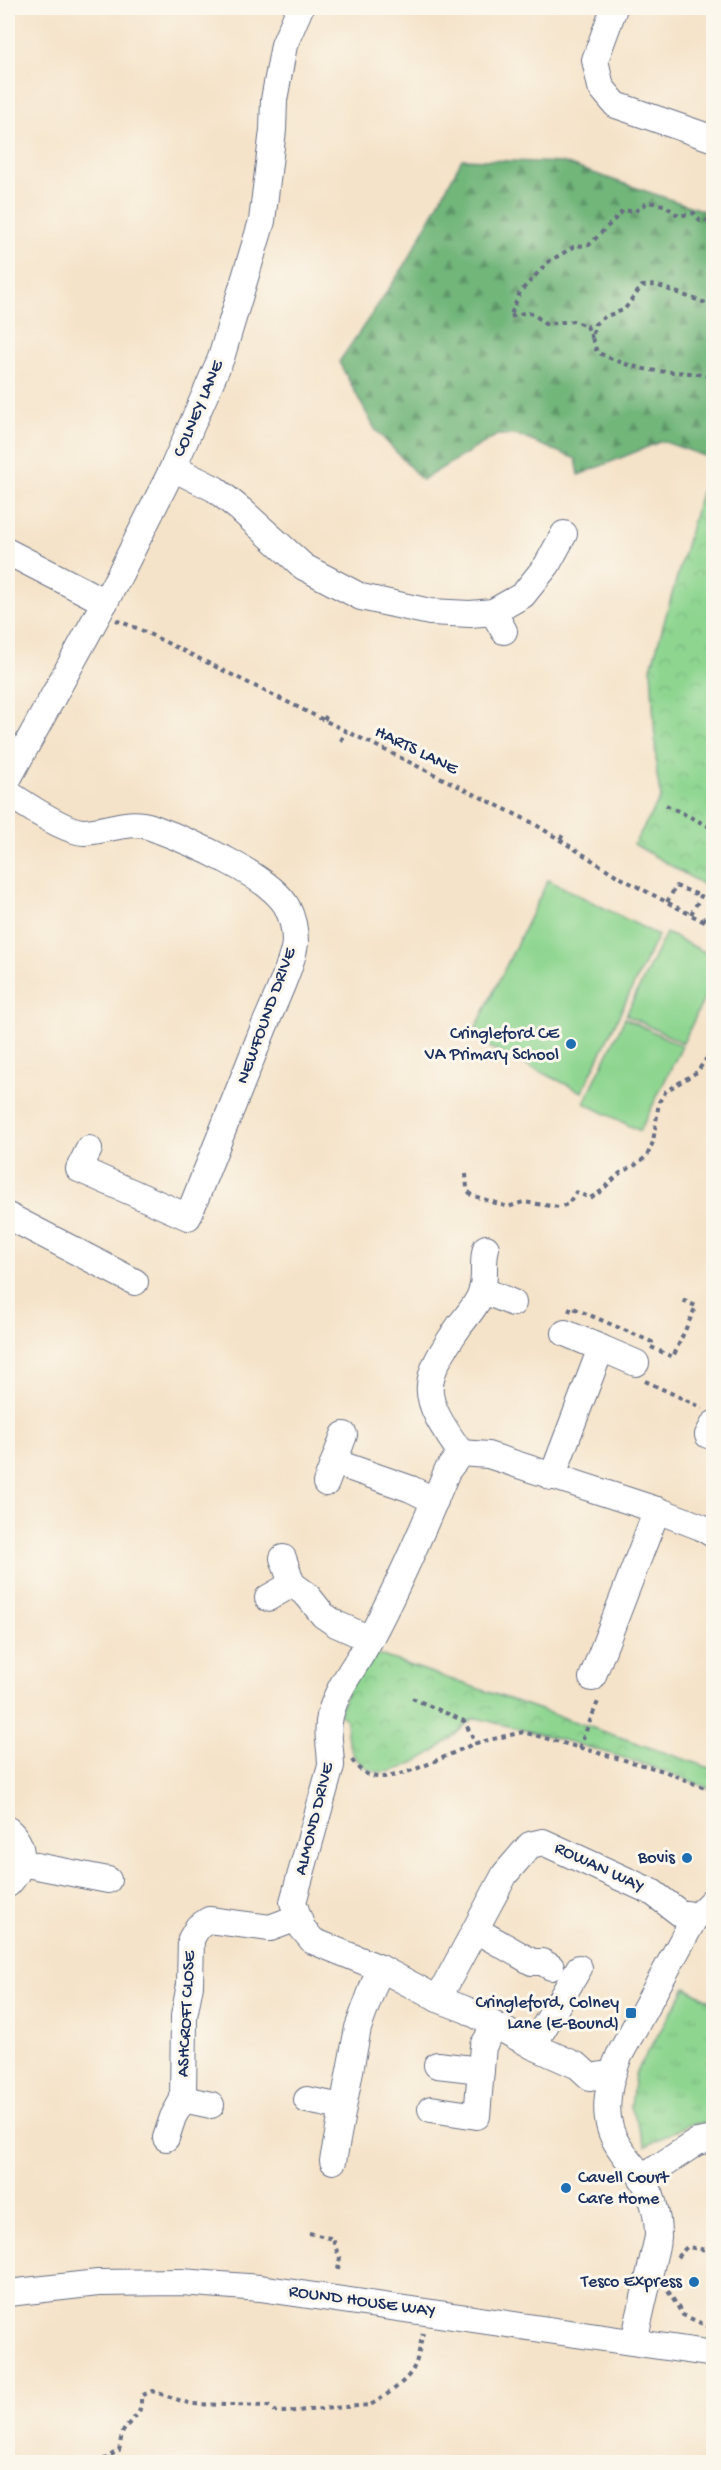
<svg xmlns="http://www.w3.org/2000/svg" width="721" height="2470" font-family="'Gochi Hand',sans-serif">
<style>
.grass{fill:url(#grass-tufts);stroke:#548277;stroke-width:1.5}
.forest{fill:url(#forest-firs);stroke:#46726c;stroke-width:1.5}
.park{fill:url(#park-crowns);stroke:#548277;stroke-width:1.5}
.garden{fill:#8ed590;stroke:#548277;stroke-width:1.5}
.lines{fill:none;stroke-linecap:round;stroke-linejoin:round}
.minor-casing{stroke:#676e83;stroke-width:28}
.path{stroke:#676e83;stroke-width:4;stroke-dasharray:4.5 4.5;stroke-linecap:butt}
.minor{stroke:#fff;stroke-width:26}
.poi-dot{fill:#1f6fb2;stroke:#fbf7ec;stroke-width:2}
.labels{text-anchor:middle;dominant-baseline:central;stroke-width:6;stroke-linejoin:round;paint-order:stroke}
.street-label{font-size:18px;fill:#1b2f5e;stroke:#fbf7ec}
.poi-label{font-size:18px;fill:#1b2f5e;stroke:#fbf7ec;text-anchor:end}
</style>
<defs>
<pattern id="grass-tufts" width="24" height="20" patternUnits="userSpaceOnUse" patternTransform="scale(1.5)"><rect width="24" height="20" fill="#8ed590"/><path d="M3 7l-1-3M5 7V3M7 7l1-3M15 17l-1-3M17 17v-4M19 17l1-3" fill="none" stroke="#7ab77f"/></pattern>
<pattern id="forest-firs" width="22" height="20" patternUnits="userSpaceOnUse" patternTransform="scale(1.5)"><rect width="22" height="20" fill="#72b67a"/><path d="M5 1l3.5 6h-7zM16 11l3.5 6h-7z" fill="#5d9467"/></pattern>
<pattern id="park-crowns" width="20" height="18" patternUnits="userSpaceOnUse" patternTransform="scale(1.5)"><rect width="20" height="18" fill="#8ed590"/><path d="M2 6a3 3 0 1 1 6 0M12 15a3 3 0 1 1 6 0" fill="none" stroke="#7ab77f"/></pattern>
</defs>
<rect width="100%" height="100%" fill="#fbf7ec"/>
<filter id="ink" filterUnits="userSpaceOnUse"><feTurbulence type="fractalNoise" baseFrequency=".0167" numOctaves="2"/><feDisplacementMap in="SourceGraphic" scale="12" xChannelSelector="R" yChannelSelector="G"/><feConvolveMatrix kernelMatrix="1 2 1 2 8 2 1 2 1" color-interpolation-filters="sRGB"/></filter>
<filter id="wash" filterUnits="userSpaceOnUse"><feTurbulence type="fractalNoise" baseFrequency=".008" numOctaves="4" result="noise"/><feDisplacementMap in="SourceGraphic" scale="24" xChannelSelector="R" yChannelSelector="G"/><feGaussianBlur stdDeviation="1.35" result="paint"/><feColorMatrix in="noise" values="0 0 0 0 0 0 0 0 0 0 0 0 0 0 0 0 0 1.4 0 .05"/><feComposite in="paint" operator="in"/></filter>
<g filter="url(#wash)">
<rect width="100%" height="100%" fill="#f5e3c9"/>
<!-- grass -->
<polygon class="grass" points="686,1987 713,2003 713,2122 687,2125 646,2146 631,2107 635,2074"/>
<!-- forest -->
<polygon class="forest" points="462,159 564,163 713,214 713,459 662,441 579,475 576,459 517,435 497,435 422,480 375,429 339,362 405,265"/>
<!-- park -->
<g class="park">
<polygon points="711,458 714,459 714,887 712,890 634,844 661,797 657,776 651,668"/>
<path d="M362 1649 713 1769V1790C635 1758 558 1738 476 1718 467 1721 464 1726 458 1732 440 1749 391 1784 367 1768 348 1756 347 1741 346 1720L339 1714Z"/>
</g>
<!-- garden -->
<g class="garden">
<polygon points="548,880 658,935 582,1092 471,1038"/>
<polygon points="666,933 713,956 713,980 683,1043 626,1015"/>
<polygon points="625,1018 682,1046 640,1131 584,1103"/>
</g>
</g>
<g filter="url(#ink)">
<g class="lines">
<defs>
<g id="minor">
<polyline points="614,8 595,60 601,87 616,105 714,139"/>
<polyline points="173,468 215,489 241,510 304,567 361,597 430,612 470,614 493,612 523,595 547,565 564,534"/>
<polyline points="8,552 105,602"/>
<polyline points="493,612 504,631"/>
<polyline points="8,779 119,576 173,468 221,358 262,221 273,130 274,100 284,45 300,8"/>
<path d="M8 793C24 804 66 832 84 832 107 831 129 819 151 827 186 840 270 875 287 907 292 917 295 930 295 942 294 961 272 1008 264 1027 239 1091 213 1154 188 1217L79 1169 89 1149"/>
<polyline points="8,1216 135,1282"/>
<polyline points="482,1290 513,1303"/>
<polyline points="601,1348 636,1363"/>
<polyline points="708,1435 714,1424"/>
<path d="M461 1453C420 1395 419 1384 460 1325 468 1315 479 1302 482 1290 486 1276 482 1263 486 1248"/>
<polyline points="334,1462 344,1435"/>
<polyline points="552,1477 601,1348 565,1333"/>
<polyline points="326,1483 334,1462 411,1489 435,1501"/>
<polyline points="283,1558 292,1584 307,1595 323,1615 336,1624 370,1639"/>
<polyline points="268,1598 292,1584"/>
<polyline points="592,1678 657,1510"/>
<path d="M8 1830C26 1846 25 1867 8 1884"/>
<polyline points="21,1863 108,1880"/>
<polyline points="476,1930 532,1962 542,1962 551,1967"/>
<polyline points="438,1999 505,1874 530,1845 543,1842 652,1892 685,1917 687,1914 694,1919"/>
<polyline points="533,2046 579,1968"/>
<polyline points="437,2065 481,2070"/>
<path d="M611 2078 602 2075 590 2077 578 2066 533 2046 467 2010 438 1999 380 1968 313 1941 302 1928 293 1902 331 1766C331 1749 326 1733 330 1716 337 1686 357 1665 370 1639 398 1586 424 1527 447 1471L461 1453 488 1455 657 1510 701 1527 714 1535"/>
<polyline points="183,2099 211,2105"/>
<polyline points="307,2100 342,2107"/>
<polyline points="431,2109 477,2116 483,2046 495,2026"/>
<polyline points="166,2138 173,2117 183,2099 184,2016 190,1985 191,1939 198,1927 209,1920 270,1928 297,1918"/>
<polyline points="333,2161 358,2028 380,1968"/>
<polyline points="642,2178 697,2142 714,2139"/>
<polyline points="8,2293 98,2283 181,2282 260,2288 714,2354"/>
<path d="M634 2341 658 2237C658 2214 653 2194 640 2175 630 2161 615 2146 610 2128 603 2104 610 2078 619 2056L694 1919 714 1899"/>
</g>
</defs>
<!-- minor casing -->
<use href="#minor" class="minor-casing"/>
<!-- path -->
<g class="path">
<path d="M714 306 656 285 642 286 624 310 606 316 595 324 592 338 597 352C615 361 637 369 657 371 677 373 693 371 714 378"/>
<path d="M592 338 587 326 573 321 545 324C530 310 529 311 510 317L520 292 548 262 575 246 589 245 624 210 634 212 648 202 664 205 679 216 694 213 700 221 714 220"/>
<polyline points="116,620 139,629 533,823 619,877 714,927"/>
<polyline points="324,720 327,715"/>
<polyline points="341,741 346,731"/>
<polyline points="666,805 714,829"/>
<polyline points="560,839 565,832"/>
<polyline points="667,902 676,886 701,896"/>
<polyline points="691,914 701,896 712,903"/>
<polyline points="703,921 714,900"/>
<polyline points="466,1174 467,1189 471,1195 508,1207 523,1202 559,1207 568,1204 576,1192 590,1198 600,1192 620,1173 634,1166 647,1156 653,1142 659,1102 666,1091 697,1072 714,1048"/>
<polyline points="569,1312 571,1307 652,1342 650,1346"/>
<polyline points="651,1347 673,1357 696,1306 680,1299"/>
<polyline points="645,1381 703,1408"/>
<polyline points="412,1698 464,1721 476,1743 523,1732 664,1771 714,1792"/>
<polyline points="579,1748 599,1699"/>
<path d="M352 1760C358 1769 367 1777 379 1777 405 1778 451 1753 476 1743"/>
<polyline points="309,2233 334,2239 334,2245 340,2257 338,2270"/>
<polyline points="677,2257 687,2247 714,2251"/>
<polyline points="668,2291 683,2315 714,2329"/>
<path d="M103 2460 119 2450C121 2444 120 2436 124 2430 134 2414 142 2418 141 2396L152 2391 191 2404 268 2406 274 2411 284 2412 370 2405C383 2398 409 2380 414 2367 419 2357 420 2344 423 2333"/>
<polyline points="90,2462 110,2459 123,2462"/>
<polyline points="200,2462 207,2462"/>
</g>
<!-- minor -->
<use href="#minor" class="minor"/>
</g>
</g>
<!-- markers -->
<g class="poi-dot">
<circle cx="571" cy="1044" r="6"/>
<circle cx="687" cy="1858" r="6"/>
<rect x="625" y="2007" width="12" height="12" rx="3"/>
<circle cx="566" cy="2188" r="6"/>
<circle cx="694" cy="2282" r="6"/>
</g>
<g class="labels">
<!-- street labels -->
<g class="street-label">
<text transform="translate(199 409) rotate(-67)">COLNEY LANE</text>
<text transform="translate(416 751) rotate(26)">HARTS LANE</text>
<text transform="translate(267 1016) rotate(-70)">NEWFOUND DRIVE</text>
<text transform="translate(315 1819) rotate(-76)">ALMOND DRIVE</text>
<text transform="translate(599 1868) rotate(25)">ROWAN WAY</text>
<text transform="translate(187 2014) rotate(-87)">ASHCROFT CLOSE</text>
<text transform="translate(362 2302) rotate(8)">ROUND HOUSE WAY</text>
</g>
<!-- poi labels -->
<g class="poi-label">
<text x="559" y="1034">Cringleford CE<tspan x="559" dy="21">VA Primary School</tspan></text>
<text x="675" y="1858">Bovis</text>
<text x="619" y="2003">Cringleford, Colney<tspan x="619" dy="21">Lane (E-Bound)</tspan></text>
<text x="578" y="2178" text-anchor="start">Cavell Court<tspan x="578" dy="21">Care Home</tspan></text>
<text x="682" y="2282">Tesco Express</text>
</g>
</g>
<!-- margin -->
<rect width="721" height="2470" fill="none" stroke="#fbf7ec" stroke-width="30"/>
</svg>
